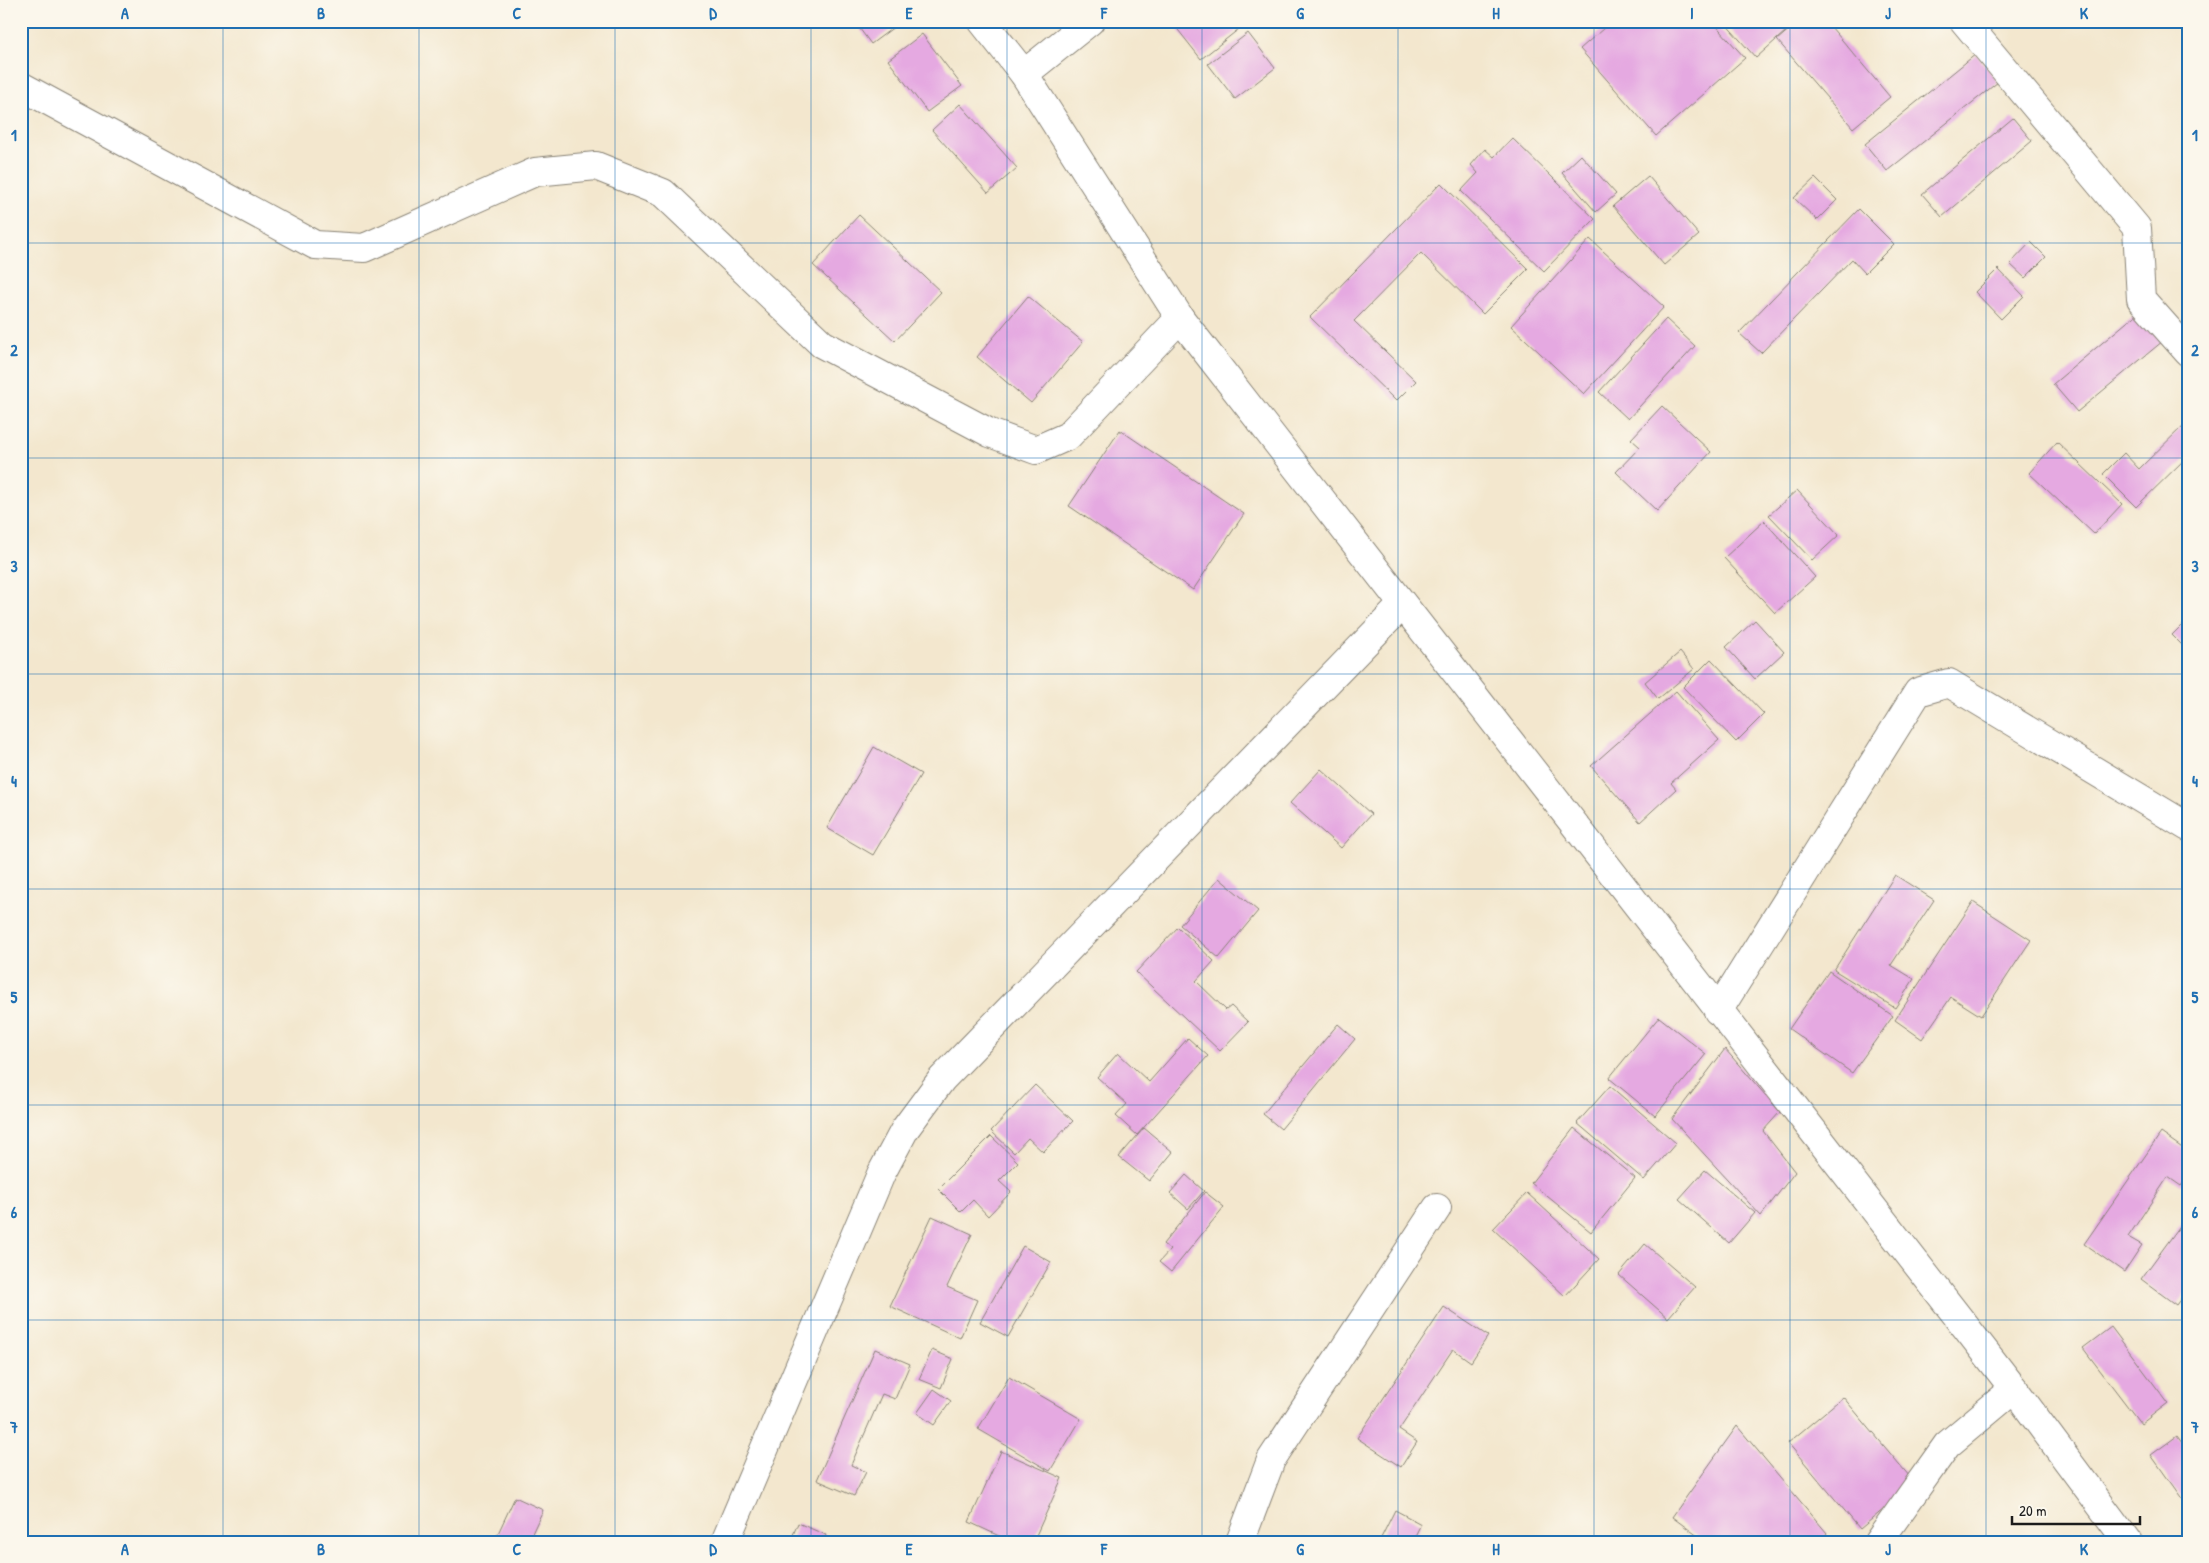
<svg xmlns="http://www.w3.org/2000/svg" width="2209" height="1563" font-family="'Patrick Hand',sans-serif">
<style>
.building{fill:#e5a9e1}
.lines{fill:none;stroke-linecap:round;stroke-linejoin:round}
.minor-casing{stroke:#888275;stroke-width:30}
.tertiary-casing{stroke:#888275;stroke-width:30}
.minor{stroke:#fff;stroke-width:28}
.tertiary{stroke:#fff;stroke-width:28}
.grid{fill:none;stroke:#1f6fb2;stroke-width:1;stroke-opacity:0.55}
.neatline{fill:none;stroke:#1f6fb2;stroke-width:2}
.grid-label{font-size:16px;text-anchor:middle;font-weight:bold;fill:#1f6fb2}
</style>
<rect width="100%" height="100%" fill="#fbf7ec"/>
<filter id="ink" filterUnits="userSpaceOnUse"><feTurbulence type="fractalNoise" baseFrequency=".02" numOctaves="2"/><feDisplacementMap in="SourceGraphic" scale="10" xChannelSelector="R" yChannelSelector="G"/><feConvolveMatrix kernelMatrix="1 2 1 2 8 2 1 2 1" color-interpolation-filters="sRGB"/></filter>
<filter id="wash" filterUnits="userSpaceOnUse"><feTurbulence type="fractalNoise" baseFrequency=".0096" numOctaves="4" result="noise"/><feDisplacementMap in="SourceGraphic" scale="20" xChannelSelector="R" yChannelSelector="G"/><feGaussianBlur stdDeviation="1.12" result="paint"/><feColorMatrix in="noise" values="0 0 0 0 0 0 0 0 0 0 0 0 0 0 0 0 0 1.4 0 .05"/><feComposite in="paint" operator="in"/></filter>
<g filter="url(#wash)">
<rect width="100%" height="100%" fill="#f3e7ce"/>
<g id="blocks">
<!-- building -->
<g class="building">
<polygon points="854,21 902,21 871,44"/>
<polygon points="1171,21 1249,21 1201,59"/>
<polygon points="1612,21 1712,21 1745,58 1656,136 1580,49"/>
<polygon points="1723,21 1797,21 1756,58"/>
<polygon points="1799,21 1826,21 1890,97 1853,128 1777,40"/>
<polygon points="1248,33 1275,68 1235,99 1208,64"/>
<polygon points="922,34 962,86 927,112 888,60"/>
<polygon points="1976,54 1998,82 1887,171 1865,144"/>
<polygon points="960,104 1017,168 988,193 932,130"/>
<polygon points="2013,118 2032,141 1942,217 1922,194"/>
<polygon points="1512,138 1595,219 1544,271 1461,191 1478,173 1471,165 1485,149 1494,157"/>
<polygon points="1581,155 1616,194 1596,212 1562,173"/>
<polygon points="1648,176 1699,235 1664,265 1613,206"/>
<polygon points="1815,178 1837,200 1817,220 1794,198"/>
<polygon points="1441,183 1528,269 1483,314 1421,253 1354,321 1416,381 1396,401 1310,317"/>
<polygon points="1859,209 1894,244 1865,273 1852,259 1761,353 1739,333"/>
<polygon points="859,215 941,292 895,341 813,265"/>
<polygon points="1590,239 1664,307 1584,394 1511,326"/>
<polygon points="2031,242 2046,257 2025,278 2010,264"/>
<polygon points="1998,269 2024,296 2001,319 1975,292"/>
<polygon points="1028,296 1083,342 1031,403 977,357"/>
<polygon points="2139,312 2163,341 2077,412 2053,384"/>
<polygon points="1666,319 1695,346 1628,419 1599,392"/>
<polygon points="1662,406 1711,452 1657,511 1616,472 1640,447 1631,439"/>
<polygon points="2188,421 2188,456 2136,507 2103,474 2124,453 2139,469"/>
<polygon points="1120,430 1244,514 1193,590 1069,506"/>
<polygon points="2057,442 2122,504 2094,534 2029,473"/>
<polygon points="1797,490 1839,535 1812,560 1769,515"/>
<polygon points="1764,521 1815,577 1775,613 1724,558"/>
<polygon points="2188,619 2188,651 2172,635"/>
<polygon points="1755,620 1784,652 1755,679 1726,647"/>
<polygon points="1680,652 1694,669 1658,699 1645,682"/>
<polygon points="1711,659 1764,714 1736,742 1683,687"/>
<polygon points="1676,691 1719,740 1671,783 1676,789 1640,822 1591,766"/>
<polygon points="874,747 921,774 873,855 827,828"/>
<polygon points="1321,769 1371,814 1341,848 1290,803"/>
<polygon points="1895,875 1934,900 1891,965 1914,979 1895,1008 1834,970"/>
<polygon points="1219,878 1258,911 1219,958 1180,925"/>
<polygon points="1973,902 2031,940 1981,1016 1951,997 1922,1039 1895,1020"/>
<polygon points="1178,927 1214,961 1196,981 1226,1010 1231,1006 1248,1022 1220,1051 1136,972"/>
<polygon points="1829,971 1893,1016 1852,1073 1789,1029"/>
<polygon points="1659,1017 1706,1054 1655,1116 1609,1078"/>
<polygon points="1338,1024 1355,1039 1281,1129 1263,1114"/>
<polygon points="1188,1038 1208,1056 1137,1135 1116,1116 1127,1104 1097,1077 1118,1053 1149,1082"/>
<polygon points="1725,1049 1780,1112 1763,1131 1795,1172 1761,1216 1672,1119"/>
<polygon points="1035,1085 1073,1121 1043,1152 1028,1138 1014,1153 991,1131"/>
<polygon points="1610,1086 1676,1143 1644,1180 1577,1123"/>
<polygon points="1144,1128 1173,1152 1149,1181 1119,1157"/>
<polygon points="1574,1128 1635,1178 1591,1232 1531,1183"/>
<polygon points="2161,1133 2188,1152 2188,1177 2181,1186 2168,1177 2128,1237 2142,1245 2124,1272 2084,1244"/>
<polygon points="991,1136 1018,1162 999,1181 1011,1192 988,1216 973,1200 961,1212 938,1189"/>
<polygon points="1705,1170 1755,1213 1729,1243 1679,1199"/>
<polygon points="1186,1175 1204,1191 1188,1209 1170,1193"/>
<polygon points="1205,1192 1224,1207 1171,1272 1159,1262 1170,1250 1163,1244"/>
<polygon points="1527,1193 1599,1259 1565,1296 1493,1229"/>
<polygon points="2188,1215 2188,1289 2176,1305 2141,1279"/>
<polygon points="932,1216 972,1234 947,1287 977,1300 960,1338 890,1306"/>
<polygon points="1645,1244 1695,1287 1668,1318 1619,1275"/>
<polygon points="1023,1246 1051,1262 1008,1337 980,1322"/>
<polygon points="1444,1307 1488,1336 1471,1362 1453,1349 1399,1430 1417,1442 1401,1467 1357,1438"/>
<polygon points="2111,1327 2168,1403 2141,1424 2083,1348"/>
<polygon points="875,1349 910,1364 895,1399 882,1394 851,1465 866,1472 854,1496 817,1480"/>
<polygon points="932,1350 953,1359 941,1388 919,1379"/>
<polygon points="1009,1377 1081,1419 1050,1471 978,1429"/>
<polygon points="934,1389 951,1401 934,1425 917,1413"/>
<polygon points="1843,1397 1915,1483 1860,1529 1788,1443"/>
<polygon points="1737,1426 1827,1533 1821,1542 1706,1542 1672,1517"/>
<polygon points="2177,1436 2188,1451 2188,1507 2151,1455"/>
<polygon points="1001,1451 1062,1478 1033,1542 1012,1542 969,1522"/>
<polygon points="515,1497 543,1510 528,1542 494,1542"/>
<polygon points="1395,1510 1421,1524 1412,1542 1379,1542"/>
<polygon points="798,1523 826,1535 823,1542 790,1542"/>
</g>
</g>
</g>
<g filter="url(#ink)">
<use href="#blocks" fill-opacity="0" stroke="#888275" stroke-width="1"/>
<g class="lines">
<defs>
<g id="minor">
<polyline points="1964,21 2137,228 2141,299 2188,352"/>
<polyline points="1024,74 1090,21"/>
<polyline points="21,86 315,245 364,248 535,172 596,166 663,193 822,344 990,433 1036,450 1068,436 1180,318"/>
<polyline points="1718,1011 1918,692 1949,683 2188,827"/>
<polyline points="725,1542 881,1174 905,1129 942,1079 1402,605"/>
<polyline points="1240,1542 1271,1460 1437,1208"/>
<polyline points="1878,1542 1947,1445 2014,1389"/>
</g>
<polyline id="tertiary" points="982,21 1024,74 1180,318 2014,1389 2128,1542"/>
</defs>
<!-- minor casing -->
<use href="#minor" class="minor-casing"/>
<!-- tertiary casing -->
<use href="#tertiary" class="tertiary-casing"/>
<!-- minor -->
<use href="#minor" class="minor"/>
<!-- tertiary -->
<use href="#tertiary" class="tertiary"/>
</g>
</g>
<!-- grid -->
<path class="grid" d="M223 21V1542M419 21V1542M615 21V1542M811 21V1542M1007 21V1542M1202 21V1542M1398 21V1542M1594 21V1542M1790 21V1542M1986 21V1542M21 243H2188M21 458H2188M21 674H2188M21 889H2188M21 1105H2188M21 1320H2188"/>
<!-- margin -->
<rect width="2209" height="1563" fill="none" stroke="#fbf7ec" stroke-width="55"/>
<!-- scale -->
<path d="M2012 1516v8h128v-8" fill="none" stroke="#1c1c1c" stroke-width="2.5"/>
<text x="2019" y="1516" font-size="15" fill="#1c1c1c" stroke="#fbf7ec" stroke-width="4" paint-order="stroke">20 m</text>
<rect x="28" y="28" width="2154" height="1508" class="neatline"/>
<g class="grid-label">
<text x="125" y="19">A</text>
<text x="321" y="19">B</text>
<text x="517" y="19">C</text>
<text x="713" y="19">D</text>
<text x="909" y="19">E</text>
<text x="1104" y="19">F</text>
<text x="1300" y="19">G</text>
<text x="1496" y="19">H</text>
<text x="1692" y="19">I</text>
<text x="1888" y="19">J</text>
<text x="2084" y="19">K</text>
<text x="14" y="141">1</text>
<text x="2195" y="141">1</text>
<text x="14" y="356">2</text>
<text x="2195" y="356">2</text>
<text x="14" y="572">3</text>
<text x="2195" y="572">3</text>
<text x="14" y="787">4</text>
<text x="2195" y="787">4</text>
<text x="14" y="1003">5</text>
<text x="2195" y="1003">5</text>
<text x="14" y="1218">6</text>
<text x="2195" y="1218">6</text>
<text x="14" y="1433">7</text>
<text x="2195" y="1433">7</text>
<text x="125" y="1555">A</text>
<text x="321" y="1555">B</text>
<text x="517" y="1555">C</text>
<text x="713" y="1555">D</text>
<text x="909" y="1555">E</text>
<text x="1104" y="1555">F</text>
<text x="1300" y="1555">G</text>
<text x="1496" y="1555">H</text>
<text x="1692" y="1555">I</text>
<text x="1888" y="1555">J</text>
<text x="2084" y="1555">K</text>
</g>
</svg>
